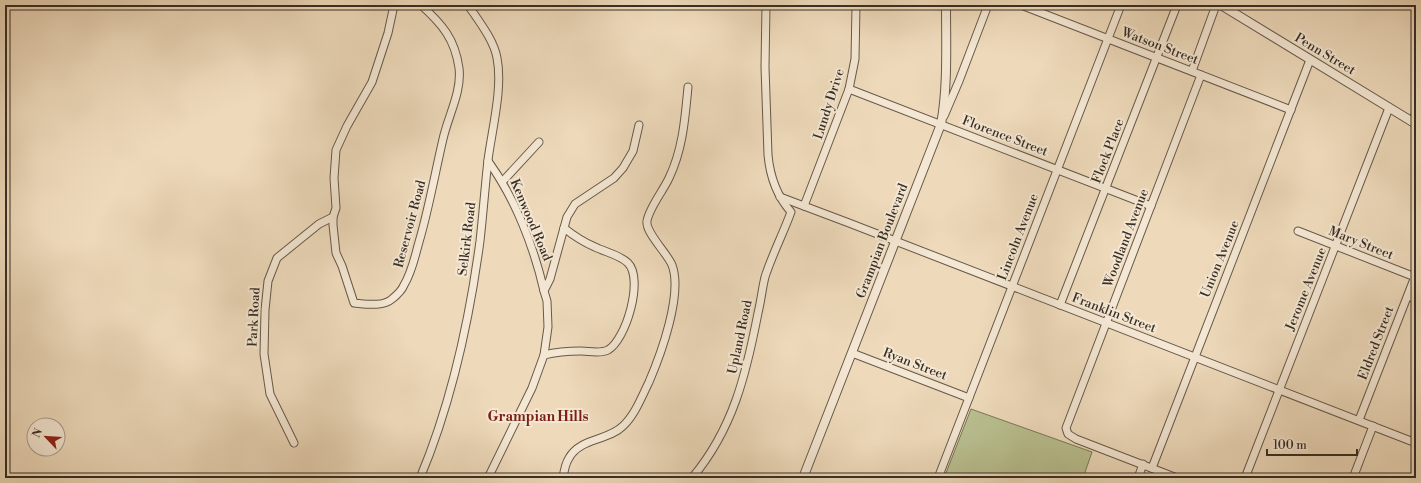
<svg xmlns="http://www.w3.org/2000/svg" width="1421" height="483" font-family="'Libre Bodoni',serif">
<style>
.green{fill:#b9c090;stroke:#78775a}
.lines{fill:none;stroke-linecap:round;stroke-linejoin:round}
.minor-casing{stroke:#66594a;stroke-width:9}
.tertiary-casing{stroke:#66594a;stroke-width:10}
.minor{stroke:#f4e7d3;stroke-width:7}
.tertiary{stroke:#f4e7d3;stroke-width:8}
.labels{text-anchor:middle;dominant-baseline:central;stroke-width:4;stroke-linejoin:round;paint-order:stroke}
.street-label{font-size:13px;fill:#382e24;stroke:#f4e7d3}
.neighbourhood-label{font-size:14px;font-weight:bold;fill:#7a1f14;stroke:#f4e7d3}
</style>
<rect width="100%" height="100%" fill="#eedabb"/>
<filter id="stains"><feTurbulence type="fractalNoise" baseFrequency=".005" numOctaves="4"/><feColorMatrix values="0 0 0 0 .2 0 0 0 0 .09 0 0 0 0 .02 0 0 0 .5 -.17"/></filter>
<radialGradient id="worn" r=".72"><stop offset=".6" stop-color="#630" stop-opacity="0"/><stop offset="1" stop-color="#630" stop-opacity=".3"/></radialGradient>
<!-- green -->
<polygon class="green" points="971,409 1092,452 1083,478 944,478"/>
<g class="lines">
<defs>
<g id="minor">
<path d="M394 5 388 33 372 82 347 126 336 150 334 178 336 208 333 217V225L336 253 342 266 354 303C366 304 383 307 392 299 397 295 402 290 404 285 412 272 415 256 419 242 429 208 435 173 443 139 448 116 462 92 459 68 455 39 442 24 421 5"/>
<polyline points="1021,5 1291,110"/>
<polyline points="1192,71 1216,5"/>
<polyline points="849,89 1151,206"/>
<polyline points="944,116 959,81 988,5"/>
<path d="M488 161C515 198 534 247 544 291"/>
<polyline points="502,182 539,142"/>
<polyline points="780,197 849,223 1416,443"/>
<polyline points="804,206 849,89 855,59 856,5"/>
<polyline points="1298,231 1415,277"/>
<polyline points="1408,296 1416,299"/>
<polyline points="1060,305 1177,5"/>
<polyline points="852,353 969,398"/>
<polyline points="544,355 548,327 547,301 544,291 550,279 567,217 575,204 614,178 623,168 633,151 639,125"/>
<polyline points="1359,420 1416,274"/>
<polyline points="294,443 270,394 264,354 265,310 268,281 277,258 319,224 333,217"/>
<polyline points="1152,468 1310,60"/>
<path d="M420 478C452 402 469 323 480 241 483 214 485 187 488 160 492 129 503 88 497 58 494 40 478 20 468 5"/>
<path d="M488 478 532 388 544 355C556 352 568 351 581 351 589 351 600 354 608 350 626 340 644 279 628 263 620 255 605 252 595 247 583 242 574 236 564 228"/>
<path d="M563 478C564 471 565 464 569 458 580 438 608 441 623 426 635 415 642 396 649 382 661 354 683 294 672 265 667 253 645 232 647 221 649 208 663 191 669 178 683 149 685 118 688 87"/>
<path d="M692 478C733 429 746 375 758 313 761 301 762 289 765 277 772 255 783 234 791 212 776 195 770 177 768 155L765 67 766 5"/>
<polyline points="938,478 1121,5"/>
<polyline points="1138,478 1143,464"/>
<polyline points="1177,478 1076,439 1068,434 1066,428 1201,75"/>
<polyline points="1245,478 1389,108"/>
<polyline points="1353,478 1373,426"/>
</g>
<g id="tertiary">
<polyline points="1221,5 1416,124"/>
<polyline points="1413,122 1416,113"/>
<path d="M803 478 941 124C948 88 946 42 946 5"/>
</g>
</defs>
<!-- minor casing -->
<use href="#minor" class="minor-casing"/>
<!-- tertiary casing -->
<use href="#tertiary" class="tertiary-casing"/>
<!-- minor -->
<use href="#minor" class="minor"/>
<!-- tertiary -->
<use href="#tertiary" class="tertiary"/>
</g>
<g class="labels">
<!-- street labels -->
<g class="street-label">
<text transform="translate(1160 46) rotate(21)">Watson Street</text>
<text transform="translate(1325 54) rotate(31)">Penn Street</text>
<text transform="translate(829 104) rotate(-72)">Lundy Drive</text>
<text transform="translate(1005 136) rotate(21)">Florence Street</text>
<text transform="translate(1108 151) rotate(-69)">Flock Place</text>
<text transform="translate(531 220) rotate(67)">Kenwood Road</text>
<text transform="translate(410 224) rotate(-75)">Reservoir Road</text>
<text transform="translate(1018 237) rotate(-69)">Lincoln Avenue</text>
<text transform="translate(1126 238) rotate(-69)">Woodland Avenue</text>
<text transform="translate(467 239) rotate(-83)">Selkirk Road</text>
<text transform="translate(882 241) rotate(-69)">Grampian Boulevard</text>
<text transform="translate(1361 243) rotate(22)">Mary Street</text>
<text transform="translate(1220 259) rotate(-68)">Union Avenue</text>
<text transform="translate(1306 289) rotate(-68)">Jerome Avenue</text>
<text transform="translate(1114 313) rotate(21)">Franklin Street</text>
<text transform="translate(254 317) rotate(-87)">Park Road</text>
<text transform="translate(740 337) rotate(-78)">Upland Road</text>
<text transform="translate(1376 343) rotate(-69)">Eldred Street</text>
<text transform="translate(915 364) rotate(21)">Ryan Street</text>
</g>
<!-- neighbourhood labels -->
<g class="neighbourhood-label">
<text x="538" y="417">Grampian Hills</text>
</g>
</g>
<!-- margin -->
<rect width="1421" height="483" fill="none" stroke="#eedabb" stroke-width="20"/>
<rect x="6" y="6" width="1409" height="471" fill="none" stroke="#382e24" stroke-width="2"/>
<rect x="10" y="10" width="1401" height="463" fill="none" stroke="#382e24"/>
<!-- north arrow -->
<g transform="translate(46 437) rotate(295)"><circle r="19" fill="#f4e7d3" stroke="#a99d8d"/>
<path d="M0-3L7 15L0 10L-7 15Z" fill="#8f2418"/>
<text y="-6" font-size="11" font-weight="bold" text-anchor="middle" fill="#382e24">N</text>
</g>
<!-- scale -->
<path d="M1267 449v6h90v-6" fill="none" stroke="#382e24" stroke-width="2"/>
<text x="1273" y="449" font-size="12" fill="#382e24" stroke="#f4e7d3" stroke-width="3" paint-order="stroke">100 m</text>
<rect width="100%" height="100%" filter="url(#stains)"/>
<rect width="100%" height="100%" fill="url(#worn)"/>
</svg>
